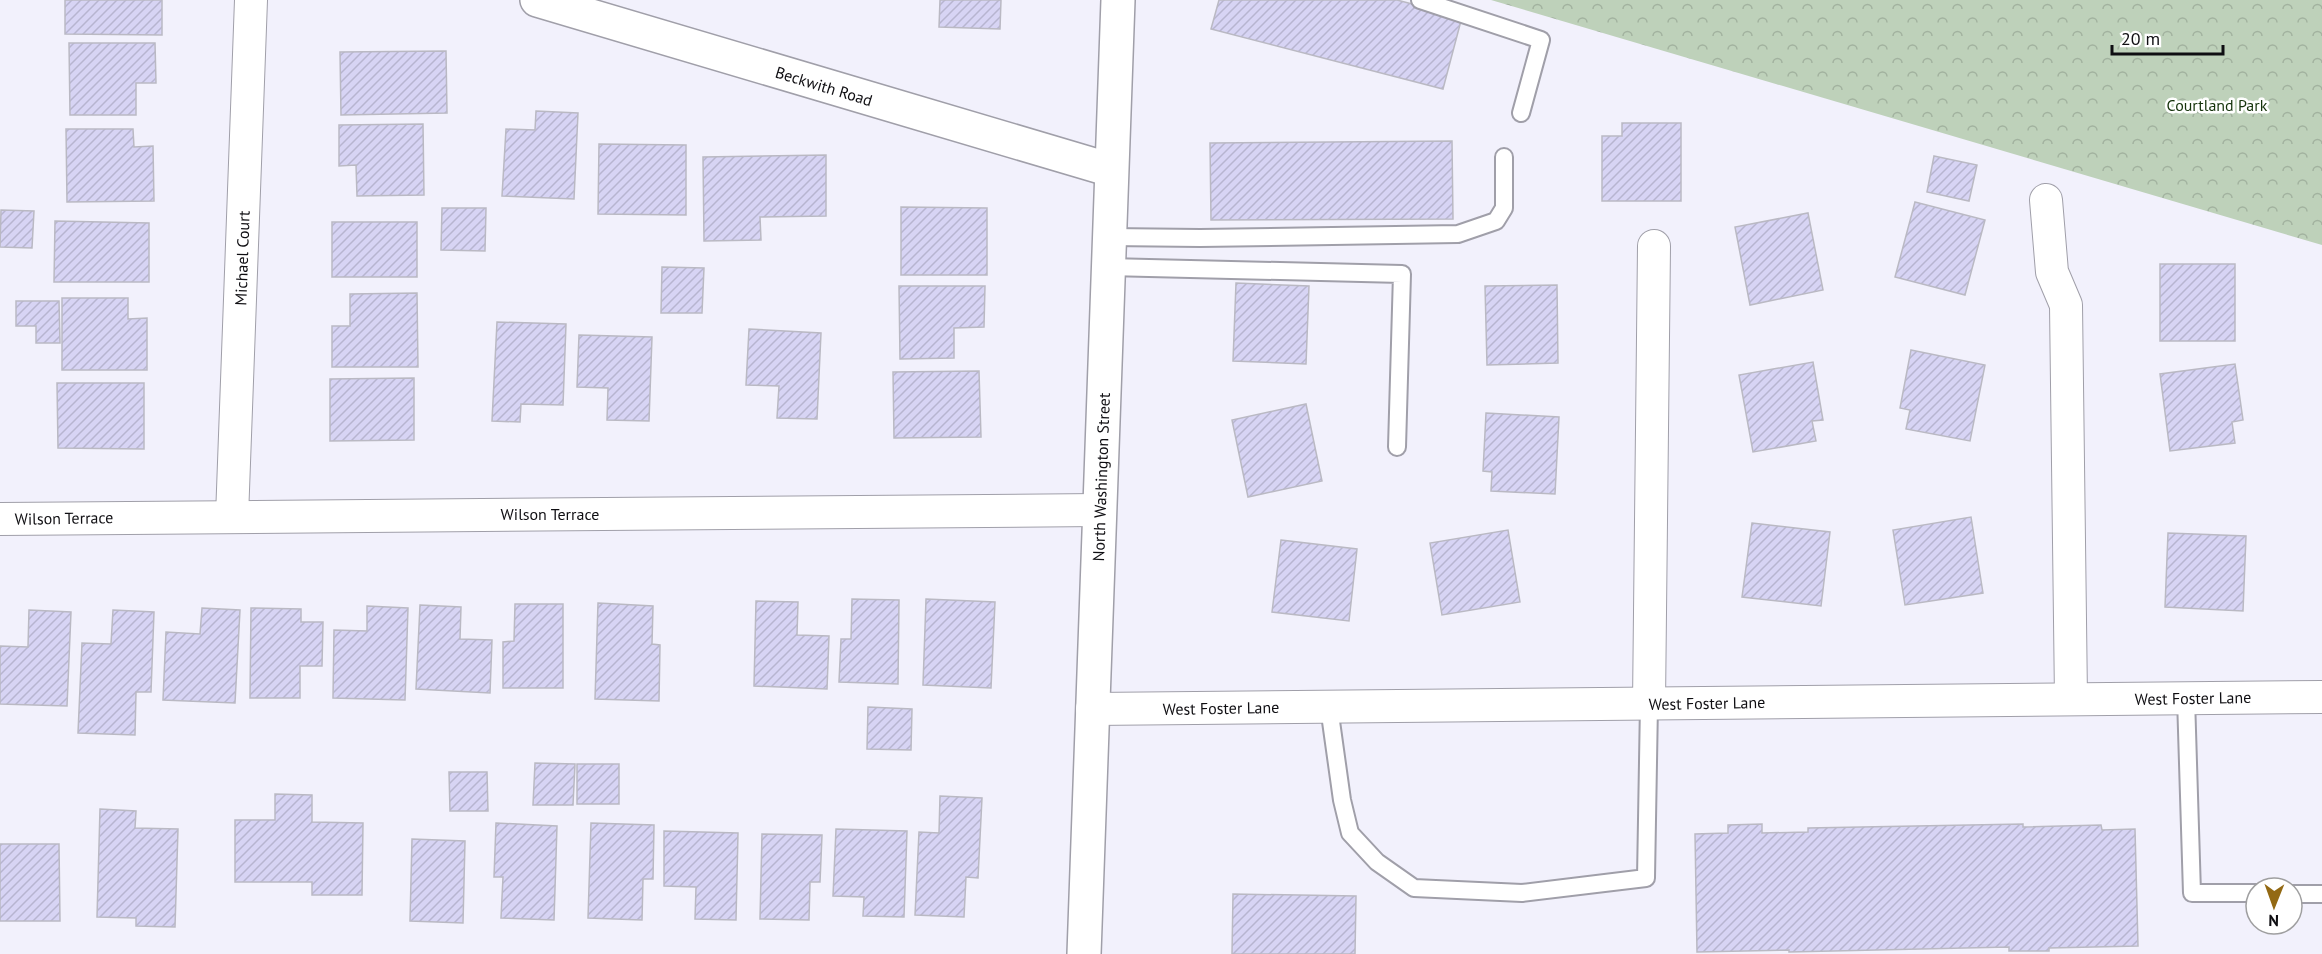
<svg xmlns="http://www.w3.org/2000/svg" width="2322" height="954" font-family="'PT Sans',sans-serif">
<style>
.park{fill:url(#park-crowns)}
.building{fill:url(#building-hatch);stroke:#bab9c3;stroke-width:1.5}
.lines{fill:none;stroke-linecap:round;stroke-linejoin:round}
.service-casing{stroke:#a09fa9;stroke-width:20}
.minor-casing{stroke:#a09fa9;stroke-width:34}
.tertiary-casing{stroke:#a09fa9;stroke-width:36}
.service{stroke:#fff;stroke-width:16}
.minor{stroke:#fff;stroke-width:32}
.tertiary{stroke:#fff;stroke-width:33}
.labels{text-anchor:middle;dominant-baseline:central;stroke-width:5;stroke-linejoin:round;paint-order:stroke}
.street-label{font-size:16px;fill:#0f0e12;stroke:#fff}
.park-label{font-size:16px;fill:#15330b;stroke:#fff}
</style>
<defs>
<pattern id="park-crowns" width="20" height="18" patternUnits="userSpaceOnUse" patternTransform="scale(1.5)"><rect width="20" height="18" fill="#bed1ba"/><path d="M2 6a3 3 0 1 1 6 0M12 15a3 3 0 1 1 6 0" fill="none" stroke="#a2b29f"/></pattern>
<pattern id="building-hatch" width="6" height="6" patternUnits="userSpaceOnUse" patternTransform="scale(1.5)"><rect width="6" height="6" fill="#d7d4f4"/><path d="M-1 1l2-2M0 6l6-6M5 7l2-2" fill="none" stroke="#b7b5d0"/></pattern>
</defs>
<rect width="100%" height="100%" fill="#f2f1fc"/>
<!-- park -->
<polygon class="park" points="1491,0 2322,0 2322,245"/>
<!-- building -->
<g class="building">
<polygon points="65,0 162,0 162,35 65,34"/>
<polygon points="940,0 1001,0 1000,29 939,27"/>
<polygon points="1219,0 1397,0 1462,17 1443,89 1211,29"/>
<polygon points="69,43 155,43 156,83 136,83 136,115 70,115"/>
<polygon points="446,51 447,113 341,115 340,52"/>
<polygon points="536,111 578,113 574,199 502,196 506,129 535,130"/>
<polygon points="1622,123 1681,123 1681,201 1602,201 1602,136 1622,136"/>
<polygon points="423,124 424,195 357,196 356,165 339,166 339,125"/>
<polygon points="66,129 133,129 134,147 153,146 154,201 67,202"/>
<polygon points="1452,141 1453,219 1211,220 1210,143"/>
<polygon points="599,144 686,145 686,215 598,214"/>
<polygon points="826,155 826,216 760,217 761,240 704,241 703,157"/>
<polygon points="1934,156 1977,165 1969,201 1927,192"/>
<polygon points="1915,202 1985,220 1965,295 1895,277"/>
<polygon points="901,207 987,208 987,275 901,275"/>
<polygon points="442,208 486,208 485,251 441,250"/>
<polygon points="1,210 34,211 32,248 0,247"/>
<polygon points="1808,213 1823,290 1750,305 1735,227"/>
<polygon points="55,221 149,223 149,282 54,282"/>
<rect x="332" y="222" width="85" height="55"/>
<rect x="2160" y="264" width="75" height="77"/>
<polygon points="662,267 704,268 702,313 661,313"/>
<polygon points="1236,283 1309,286 1306,364 1233,361"/>
<polygon points="1557,285 1558,363 1487,365 1485,286"/>
<polygon points="899,286 985,286 984,327 954,328 954,358 900,359"/>
<polygon points="417,293 418,367 332,367 332,326 350,326 350,294"/>
<polygon points="62,298 128,298 128,319 147,318 147,370 62,370"/>
<polygon points="16,301 59,301 60,343 36,343 36,326 16,326"/>
<polygon points="497,322 566,324 563,405 521,404 520,422 492,421"/>
<polygon points="749,329 821,333 817,419 777,418 779,386 746,385"/>
<polygon points="579,335 652,337 649,421 607,420 608,388 577,387"/>
<polygon points="1911,350 1985,365 1970,441 1906,429 1910,410 1900,408"/>
<polygon points="1813,362 1823,420 1812,421 1816,441 1753,452 1739,375"/>
<polygon points="2235,364 2243,420 2232,422 2235,443 2170,451 2160,374"/>
<polygon points="979,371 981,437 894,438 893,372"/>
<polygon points="414,378 414,440 330,441 330,379"/>
<polygon points="57,383 144,383 144,449 58,448"/>
<polygon points="1306,404 1322,481 1248,497 1232,420"/>
<polygon points="1486,413 1559,417 1555,494 1491,491 1492,472 1483,471"/>
<polygon points="1971,517 1983,593 1905,605 1893,530"/>
<polygon points="1752,523 1830,532 1821,606 1742,597"/>
<polygon points="1508,530 1520,602 1442,615 1430,543"/>
<polygon points="2168,533 2246,536 2243,611 2165,607"/>
<polygon points="1281,540 1357,549 1349,621 1272,612"/>
<polygon points="852,599 899,600 898,684 839,682 841,639 851,639"/>
<polygon points="926,599 995,602 991,688 923,685"/>
<polygon points="756,601 798,602 797,635 829,636 827,689 754,686"/>
<polygon points="598,603 653,606 652,644 660,645 659,701 595,699"/>
<polygon points="515,604 563,604 563,688 503,688 503,642 514,641"/>
<polygon points="420,605 461,607 460,639 492,640 490,693 416,689"/>
<polygon points="367,606 408,608 405,700 333,698 334,630 367,631"/>
<polygon points="202,608 240,610 235,703 163,700 166,632 200,634"/>
<polygon points="251,608 301,609 301,622 323,622 322,666 300,666 300,698 250,698"/>
<polygon points="29,610 71,612 67,706 0,704 0,646 28,647"/>
<polygon points="113,610 154,612 151,692 136,692 135,735 78,733 82,643 111,644"/>
<polygon points="868,707 912,709 911,750 867,749"/>
<polygon points="535,763 575,764 573,805 533,805"/>
<rect x="577" y="764" width="42" height="40"/>
<polygon points="449,772 487,772 488,811 450,811"/>
<polygon points="275,794 312,795 312,822 363,823 362,895 312,895 312,882 235,882 235,820 275,820"/>
<polygon points="940,796 982,798 978,878 966,877 964,917 915,915 919,832 939,833"/>
<polygon points="100,809 136,811 135,828 178,829 175,927 136,926 136,918 97,917"/>
<polygon points="496,823 557,826 554,920 501,918 503,877 494,877"/>
<polygon points="591,823 654,825 653,879 643,879 642,920 588,918"/>
<polygon points="1762,824 1762,833 1808,832 1808,828 2023,824 2023,827 2101,825 2102,830 2135,829 2138,946 2049,948 2049,951 2009,951 2009,947 1789,952 1789,950 1697,952 1695,834 1728,833 1728,825"/>
<polygon points="836,829 907,831 904,917 863,916 864,897 833,896"/>
<polygon points="664,831 738,833 736,920 695,919 696,887 664,886"/>
<polygon points="762,834 822,835 820,882 810,882 809,920 760,919"/>
<polygon points="412,839 465,841 463,923 410,921"/>
<polygon points="0,844 59,844 60,921 0,921"/>
<polygon points="1233,894 1356,896 1355,954 1232,954"/>
</g>
<g class="lines">
<defs>
<g id="service">
<polyline points="1420,0 1541,40 1521,113"/>
<polyline points="1109,237 1200,238 1458,234 1496,221 1504,208 1504,157"/>
<polyline points="1108,267 1402,274 1397,447"/>
<polyline points="2186,698 2192,893 2256,893"/>
<polyline points="1329,707 1342,800 1350,833 1377,862 1414,888 1522,893 1646,878 1649,704"/>
<polyline points="2292,894 2322,894"/>
</g>
<g id="minor">
<polyline points="2046,200 2052,272 2066,305 2071,699"/>
<polyline points="232,517 251,0"/>
<polyline points="0,519 1099,510"/>
<polyline points="1649,704 1654,246"/>
<polyline points="1092,709 2322,697"/>
</g>
<g id="tertiary">
<polyline points="537,0 1111,170"/>
<polyline points="1084,954 1118,0"/>
</g>
</defs>
<!-- service casing -->
<use href="#service" class="service-casing"/>
<!-- minor casing -->
<use href="#minor" class="minor-casing"/>
<!-- tertiary casing -->
<use href="#tertiary" class="tertiary-casing"/>
<!-- service -->
<use href="#service" class="service"/>
<!-- minor -->
<use href="#minor" class="minor"/>
<!-- tertiary -->
<use href="#tertiary" class="tertiary"/>
</g>
<g class="labels">
<!-- street labels -->
<g class="street-label">
<text transform="translate(824 86) rotate(17)">Beckwith Road</text>
<text transform="translate(242 258) rotate(-88)">Michael Court</text>
<text transform="translate(1101 477) rotate(-88)">North Washington Street</text>
<text x="550" y="514">Wilson Terrace</text>
<text transform="translate(64 518) rotate(-1)">Wilson Terrace</text>
<text transform="translate(2193 698) rotate(-1)">West Foster Lane</text>
<text transform="translate(1707 703) rotate(-1)">West Foster Lane</text>
<text transform="translate(1221 708) rotate(-1)">West Foster Lane</text>
</g>
<!-- park labels -->
<g class="park-label">
<text x="2217" y="105">Courtland Park</text>
</g>
</g>
<!-- north arrow -->
<g transform="translate(2274 906) rotate(181)"><circle r="28" fill="#ffffff" stroke="#9f9fa0" stroke-width="1.5"/>
<path d="M0-4.5L10 22L0 15L-10 22Z" fill="#936913"/>
<text y="-9" font-size="16" font-weight="bold" text-anchor="middle" fill="#0f0e12">N</text>
</g>
<!-- scale -->
<path d="M2112 45v9h111v-9" fill="none" stroke="#0f0e12" stroke-width="3"/>
<text x="2121" y="45" font-size="18" fill="#0f0e12" stroke="#ffffff" stroke-width="4.5" paint-order="stroke">20 m</text>
</svg>
